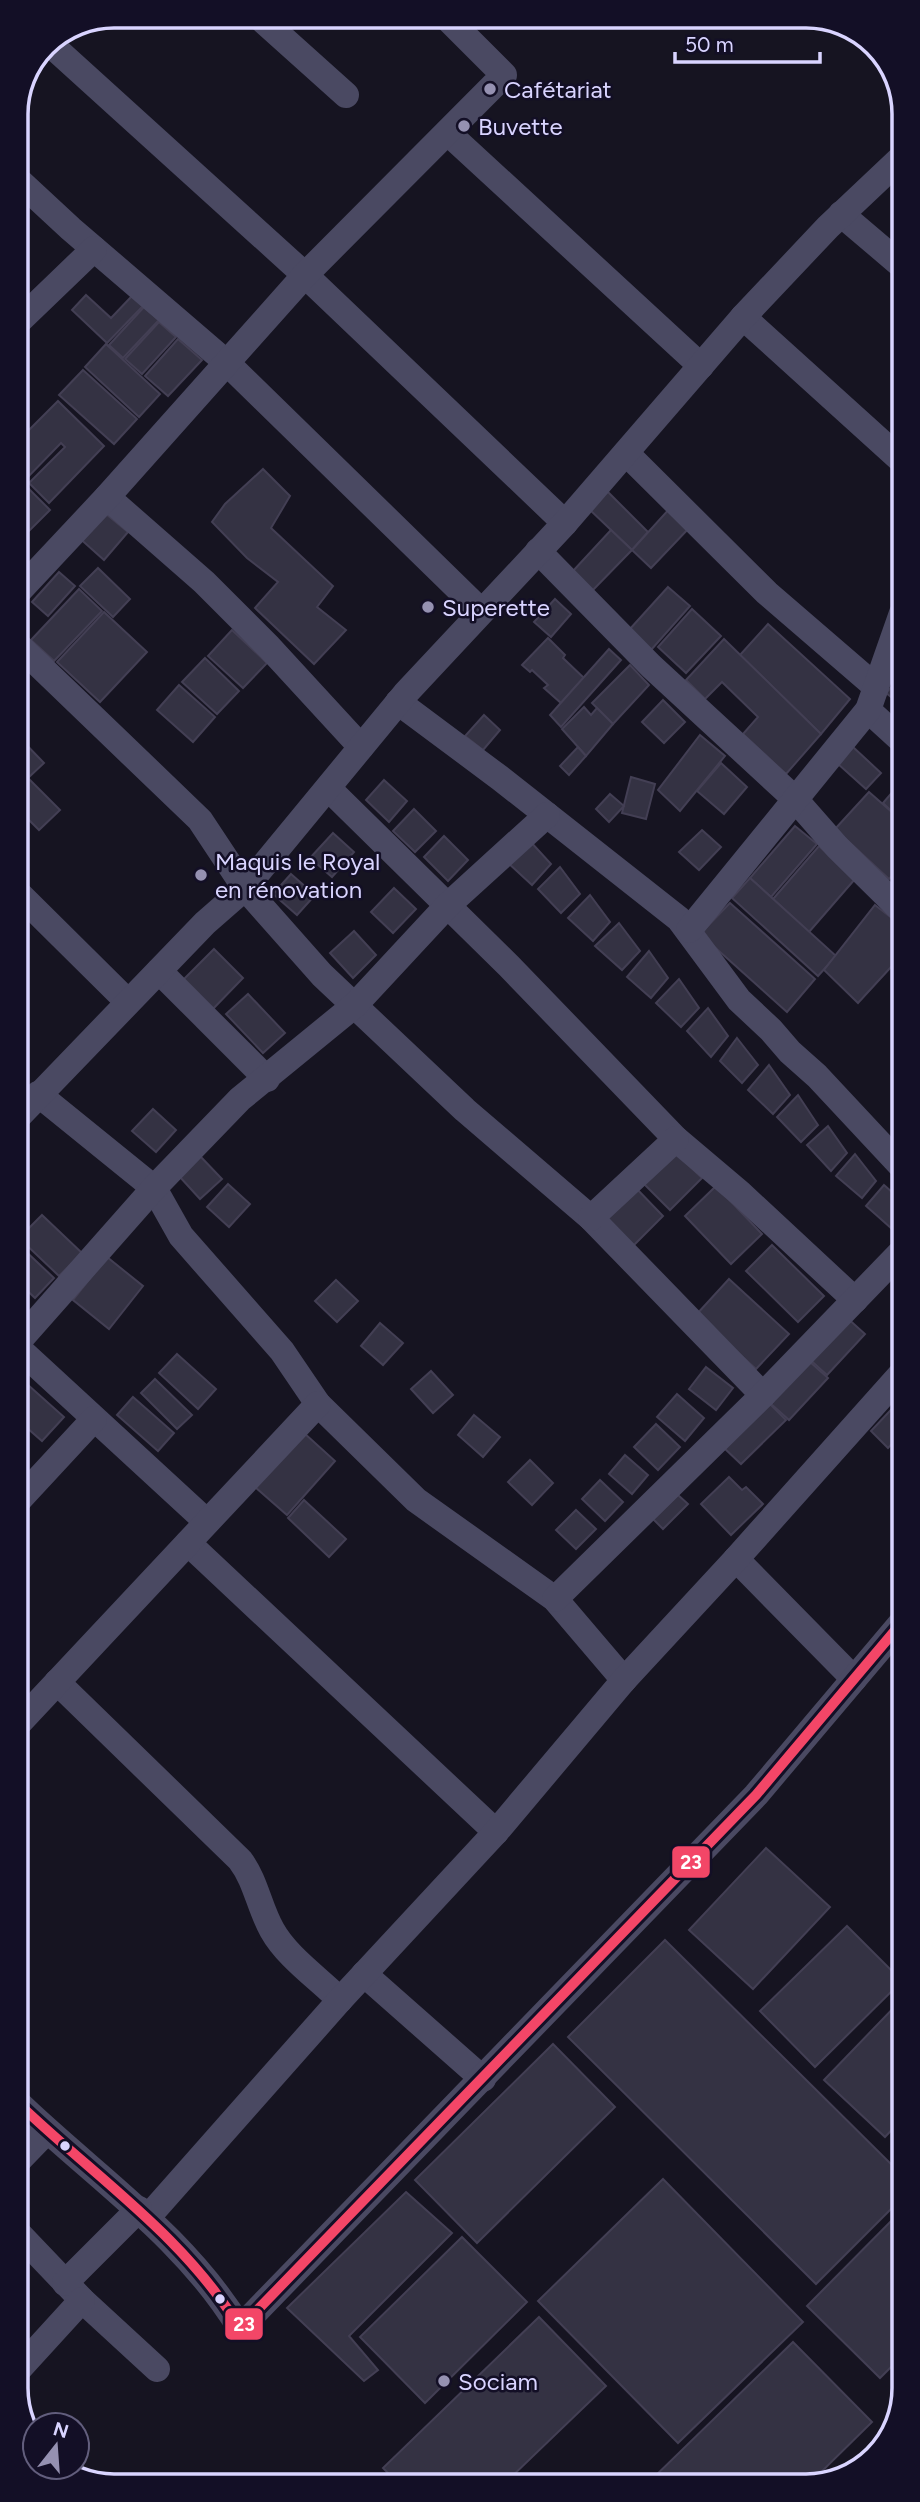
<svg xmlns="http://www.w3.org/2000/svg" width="920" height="2502" font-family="Figtree,sans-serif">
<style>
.building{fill:#343243;stroke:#433f54;stroke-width:2}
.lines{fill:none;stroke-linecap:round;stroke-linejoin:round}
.minor{stroke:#4a4962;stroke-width:26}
.bus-1-casing{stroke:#130f26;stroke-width:16}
.bus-1{stroke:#f34667;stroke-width:10}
.poi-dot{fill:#9591b1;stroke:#130f26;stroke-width:2.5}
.bus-dot{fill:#d9d4ff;stroke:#130f26;stroke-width:2.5}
.labels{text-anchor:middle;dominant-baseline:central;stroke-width:5;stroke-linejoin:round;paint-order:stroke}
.poi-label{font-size:24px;fill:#d9d4ff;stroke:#130f26;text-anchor:start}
.rim{fill:none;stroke:#d9d4ff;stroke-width:3.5}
.line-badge{stroke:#130f26;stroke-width:2.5}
.badge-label{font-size:19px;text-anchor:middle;font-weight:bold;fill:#fff}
</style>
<rect width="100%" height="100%" fill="#161421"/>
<!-- building -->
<g class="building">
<polygon points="86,295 111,318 132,296 143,306 107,343 72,310"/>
<polygon points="144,307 159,320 123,358 109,345"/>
<polygon points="159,322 176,337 142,374 125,359"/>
<polygon points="178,339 202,360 168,396 145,376"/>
<polygon points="106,344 160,394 139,417 85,367"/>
<polygon points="83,370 137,419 114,444 59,395"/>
<polygon points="58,401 104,446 49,503 29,483 65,447 61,443 29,476 16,465 16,443"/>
<polygon points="263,469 290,496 271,528 333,586 317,607 346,630 314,664 255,608 278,582 247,558 212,522 225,504"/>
<polygon points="16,476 50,510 19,541 17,538"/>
<polygon points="607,491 648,532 632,550 589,509"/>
<polygon points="671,507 691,526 651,568 632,550"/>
<polygon points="100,509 128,532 104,560 77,536"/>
<polygon points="611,530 632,550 591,592 572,572"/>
<polygon points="98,568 130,599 113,617 80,586"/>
<polygon points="59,572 75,586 48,616 32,602"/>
<polygon points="668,587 690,606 651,650 629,630"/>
<polygon points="79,589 102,611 54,661 31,640"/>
<polygon points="555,599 571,614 551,637 534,622"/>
<polygon points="692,609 721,636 686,673 658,647"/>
<polygon points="104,612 147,652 100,702 57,662"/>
<polygon points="768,624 850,699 821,734 740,655"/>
<polygon points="232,630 267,663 243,688 208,656"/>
<polygon points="548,638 565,655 563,658 584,678 561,703 544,688 548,685 532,670 530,672 522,665"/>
<polygon points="724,639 821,734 786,774 743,734 758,717 722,682 705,699 686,680"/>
<polygon points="609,649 621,660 561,727 550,715"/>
<polygon points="205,658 239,691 217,714 182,682"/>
<polygon points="630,665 649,685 613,724 592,703"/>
<polygon points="902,676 902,706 886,693"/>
<polygon points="179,685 215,717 193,742 157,710"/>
<polygon points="663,700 685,722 664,743 642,722"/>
<polygon points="584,707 591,715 597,708 613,724 586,756 562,729"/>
<polygon points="484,715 500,730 483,750 465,736"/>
<polygon points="17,735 44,763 28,778 60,810 39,830 17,808"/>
<polygon points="700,735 725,756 680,811 658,790"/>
<polygon points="578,747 586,756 569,775 560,766"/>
<polygon points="853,747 881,773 866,789 838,764"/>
<polygon points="721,763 747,787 724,814 697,791"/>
<polygon points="631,777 655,784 646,819 622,813"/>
<polygon points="384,780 407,801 389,822 366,800"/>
<polygon points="902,781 902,821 883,803"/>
<polygon points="869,792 902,821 902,865 889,879 835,829"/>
<polygon points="610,794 624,806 609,822 596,809"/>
<polygon points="414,809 436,831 415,852 393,831"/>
<polygon points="795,826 817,844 771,897 750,878"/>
<polygon points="702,830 721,847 699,870 679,852"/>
<polygon points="333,833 354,852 332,877 310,858"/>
<polygon points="444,836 468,860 448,881 424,857"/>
<polygon points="529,840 551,864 532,885 506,861"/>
<polygon points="819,846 855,879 809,932 773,899"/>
<polygon points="560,867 580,894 561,913 538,889"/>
<polygon points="291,874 315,895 297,915 273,894"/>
<polygon points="750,878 836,956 818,976 732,898"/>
<polygon points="394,888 416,909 393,933 371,912"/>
<polygon points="590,895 610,922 593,941 568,918"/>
<polygon points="730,903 815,979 787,1012 700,934"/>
<polygon points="875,905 902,926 902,955 858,1003 824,970"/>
<polygon points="619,923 640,951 622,970 595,946"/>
<polygon points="354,931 376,955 353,978 330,953"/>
<polygon points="214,949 243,978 209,1013 179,984"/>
<polygon points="649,951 668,978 651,998 627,977"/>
<polygon points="679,979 699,1008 681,1027 656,1003"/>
<polygon points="248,994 285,1033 263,1053 226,1014"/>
<polygon points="708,1008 728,1036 711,1057 687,1031"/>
<polygon points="737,1038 758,1065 742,1083 720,1061"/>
<polygon points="769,1065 790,1095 773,1114 748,1090"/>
<polygon points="798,1095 818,1125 801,1142 777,1117"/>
<polygon points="153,1109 176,1130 156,1152 132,1131"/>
<polygon points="828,1126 847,1153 831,1171 807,1145"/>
<polygon points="674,1151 702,1178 670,1210 643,1183"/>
<polygon points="855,1154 876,1181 862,1198 836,1176"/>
<polygon points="200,1156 222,1179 200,1199 179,1176"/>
<polygon points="228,1184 250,1204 229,1227 207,1207"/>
<polygon points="884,1185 902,1201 902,1215 891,1228 866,1206"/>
<polygon points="634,1186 663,1216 629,1250 599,1221"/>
<polygon points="716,1186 762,1234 731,1264 685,1216"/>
<polygon points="42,1215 82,1253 59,1276 19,1238"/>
<polygon points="18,1244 54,1278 35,1298 18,1282"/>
<polygon points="772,1245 824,1296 798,1322 746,1271"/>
<polygon points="107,1257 143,1286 109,1329 73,1300"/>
<polygon points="729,1279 789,1334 756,1369 696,1315"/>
<polygon points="336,1280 358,1301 337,1322 315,1301"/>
<polygon points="845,1316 865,1334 827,1375 807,1357"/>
<polygon points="380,1323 403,1343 383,1365 361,1346"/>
<polygon points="177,1354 216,1389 198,1409 159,1373"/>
<polygon points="809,1361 828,1378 789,1420 770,1403"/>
<polygon points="706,1367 733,1388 716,1410 689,1389"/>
<polygon points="431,1371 453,1395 433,1413 411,1389"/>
<polygon points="18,1376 64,1417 42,1441 18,1420"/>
<polygon points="155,1379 192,1415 177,1429 141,1393"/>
<polygon points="677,1394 704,1418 685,1441 657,1417"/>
<polygon points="133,1397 174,1433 158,1451 117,1415"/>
<polygon points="903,1397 903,1432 888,1448 871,1431"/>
<polygon points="769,1403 786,1420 741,1464 724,1448"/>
<polygon points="474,1415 500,1437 483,1457 458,1435"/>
<polygon points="656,1424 680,1447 658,1470 634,1447"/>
<polygon points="304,1433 335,1461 287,1515 255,1487"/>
<polygon points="625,1455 648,1475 632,1494 609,1474"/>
<polygon points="530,1460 553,1483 532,1505 508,1482"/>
<polygon points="729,1477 742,1490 746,1487 763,1504 731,1535 701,1504"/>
<polygon points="600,1480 623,1502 605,1521 582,1499"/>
<polygon points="678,1495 688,1504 663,1529 653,1519"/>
<polygon points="304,1500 346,1539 329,1557 288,1518"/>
<polygon points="576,1510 596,1529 576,1549 556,1530"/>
<polygon points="766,1848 830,1907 753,1989 689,1930"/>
<polygon points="847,1926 902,1981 815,2067 760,2011"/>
<polygon points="665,1940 904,2177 904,2196 816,2284 568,2037"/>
<polygon points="904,1997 904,2117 885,2137 824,2080"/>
<polygon points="553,2044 615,2107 477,2243 415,2180"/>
<polygon points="904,2136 904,2155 894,2146"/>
<polygon points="663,2179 803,2322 678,2443 538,2301"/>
<polygon points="406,2192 452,2233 349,2336 378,2370 364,2381 287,2308"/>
<polygon points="904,2208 904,2354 880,2378 807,2306"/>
<polygon points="462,2237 527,2302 425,2403 360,2337"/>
<polygon points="539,2317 606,2386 504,2484 400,2485 383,2468"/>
<polygon points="793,2342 872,2422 810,2483 647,2484"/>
</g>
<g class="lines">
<!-- minor -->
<g class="minor">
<polyline points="258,16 346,95"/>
<polyline points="49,43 305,275 565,523"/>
<polyline points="448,133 701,366"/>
<polyline points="16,178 71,229 227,363 481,611"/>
<polyline points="841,214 901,265"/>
<polyline points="743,317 901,460"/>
<polyline points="16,324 94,249"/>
<polyline points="626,453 767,593 876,687"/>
<polyline points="107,497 204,582 269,647 361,747"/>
<polyline points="538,551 651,666 794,798 837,847 902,911"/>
<polyline points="17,593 107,497 305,275 504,75 445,16"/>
<polyline points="17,644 200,820 245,888 322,975 465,1110 591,1218 763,1395"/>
<polyline points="398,702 500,778 679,919 739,1000 771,1030 790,1052 817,1076 902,1167"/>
<polyline points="868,710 902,741"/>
<polyline points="328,788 509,966 676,1139 741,1194 855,1300"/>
<polyline points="17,892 128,1002"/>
<polyline points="689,930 868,710 902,613"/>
<polyline points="159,971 267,1079"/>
<polyline points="38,1094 154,1188 181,1236 282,1351 318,1404 416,1500 555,1599 624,1680"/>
<polyline points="17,1118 205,923 245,888 405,694 565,523 743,317 828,227 901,158"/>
<polyline points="591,1218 676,1139"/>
<polyline points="18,1342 154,1188 240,1099 355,1005 447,906 547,815"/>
<polyline points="18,1348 207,1522"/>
<polyline points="18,1501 94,1419"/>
<polyline points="188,1543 496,1832"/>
<polyline points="736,1559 854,1679"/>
<polyline points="555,1599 763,1395 903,1250"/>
<path d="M57 1682 240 1860C256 1881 259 1907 272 1930 287 1957 318 1978 340 2000"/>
<polyline points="18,1724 318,1404"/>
<polyline points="364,1974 483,2079"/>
<path d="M19 2104C95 2177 184 2236 240 2328L756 1795 903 1621"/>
<polyline points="19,2160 47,2131"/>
<polyline points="148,2217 340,2000 496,1832 624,1680 736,1559 903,1372"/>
<polyline points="19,2234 82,2300 157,2369"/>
<polyline points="65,2283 139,2209"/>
<polyline points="19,2369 82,2300"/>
</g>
<defs>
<path id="bus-1" d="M19 2104C95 2177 184 2236 240 2328L756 1795 903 1621"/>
</defs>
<!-- bus-1 casing -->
<use href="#bus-1" class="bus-1-casing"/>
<!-- bus-1 -->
<use href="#bus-1" class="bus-1"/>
</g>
<!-- markers -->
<g class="poi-dot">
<circle cx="490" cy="89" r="7"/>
<circle cx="464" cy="126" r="7"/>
<circle cx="428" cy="607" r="7"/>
<circle cx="201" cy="875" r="7"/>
<circle cx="444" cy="2381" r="7"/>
</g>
<g class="bus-dot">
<circle cx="65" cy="2146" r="6"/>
<circle cx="220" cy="2299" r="6"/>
</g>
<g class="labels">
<!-- poi labels -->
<g class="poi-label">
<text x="504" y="89">Cafétariat</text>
<text x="478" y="126">Buvette</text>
<text x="442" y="607">Superette</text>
<text x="215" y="861">Maquis le Royal<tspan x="215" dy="28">en rénovation</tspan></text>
<text x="458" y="2381">Sociam</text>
</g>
</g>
<!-- crop -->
<path d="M0 0H920V2502H0ZM114 28H806A86 86 0 0 1 892 114V2388A86 86 0 0 1 806 2474H114A86 86 0 0 1 28 2388V114A86 86 0 0 1 114 28Z" fill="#130f26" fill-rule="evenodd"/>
<path class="rim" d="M114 28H806A86 86 0 0 1 892 114V2388A86 86 0 0 1 806 2474H114A86 86 0 0 1 28 2388V114A86 86 0 0 1 114 28Z"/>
<g class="line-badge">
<rect x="671" y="1845" width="40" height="34" rx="7" fill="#f34667"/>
<rect x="224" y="2307" width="40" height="34" rx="7" fill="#f34667"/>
</g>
<g class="badge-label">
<text x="691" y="1869">23</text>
<text x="244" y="2331">23</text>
</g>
<!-- north arrow -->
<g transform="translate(56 2446) rotate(17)"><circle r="33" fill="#130f26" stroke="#625e7d" stroke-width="2"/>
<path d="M0-5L12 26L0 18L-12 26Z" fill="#9591b1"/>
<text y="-10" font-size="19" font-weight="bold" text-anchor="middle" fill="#d9d4ff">N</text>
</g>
<!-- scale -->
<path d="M675 52v10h145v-10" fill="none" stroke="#d9d4ff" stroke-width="3.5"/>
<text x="685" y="52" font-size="21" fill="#d9d4ff" stroke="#130f26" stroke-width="5" paint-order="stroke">50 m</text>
</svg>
